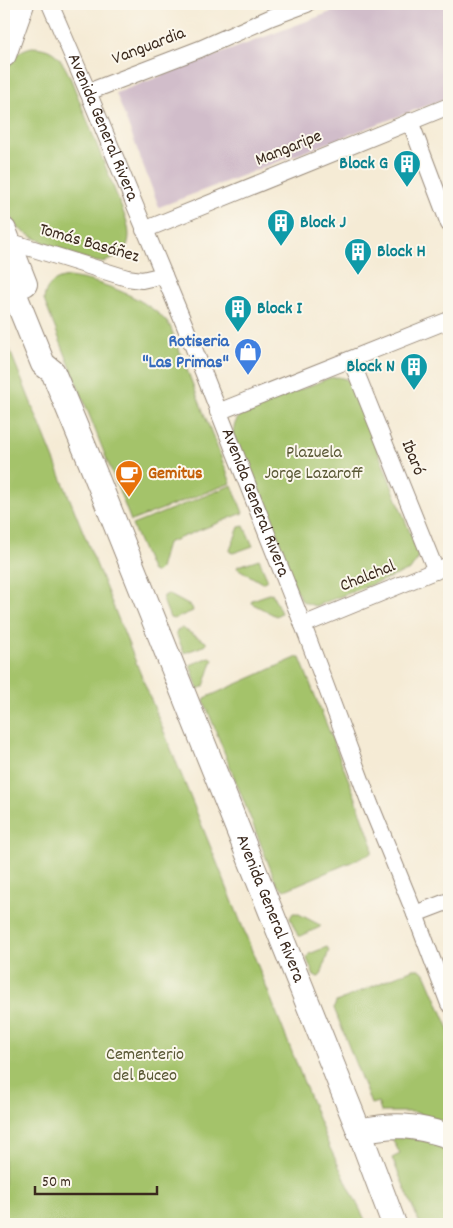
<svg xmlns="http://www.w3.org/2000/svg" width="453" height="1228" font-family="Dekko,sans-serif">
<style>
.industrial{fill:#d1bdca}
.green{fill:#a4c36b;stroke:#707644}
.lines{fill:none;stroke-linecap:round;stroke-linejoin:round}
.minor-casing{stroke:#988a7a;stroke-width:18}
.secondary-casing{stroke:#988a7a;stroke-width:26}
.minor{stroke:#fff;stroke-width:16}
.secondary{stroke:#fff;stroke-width:24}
.labels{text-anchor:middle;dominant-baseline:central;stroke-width:4;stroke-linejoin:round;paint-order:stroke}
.street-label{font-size:18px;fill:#3b2a1e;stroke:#fbf7ec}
.culture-label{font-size:18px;font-weight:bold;fill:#0d838f;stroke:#fbf7ec;text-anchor:start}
.shop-label{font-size:18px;font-weight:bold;fill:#366cbe;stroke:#fbf7ec;text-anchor:end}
.park-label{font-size:18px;fill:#5a5835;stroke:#fbf7ec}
.food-label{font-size:18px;font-weight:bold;fill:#c56008;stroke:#fbf7ec;text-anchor:start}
</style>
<rect width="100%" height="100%" fill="#fbf7ec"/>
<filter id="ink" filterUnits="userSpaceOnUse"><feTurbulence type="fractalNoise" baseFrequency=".02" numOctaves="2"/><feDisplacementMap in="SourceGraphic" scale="10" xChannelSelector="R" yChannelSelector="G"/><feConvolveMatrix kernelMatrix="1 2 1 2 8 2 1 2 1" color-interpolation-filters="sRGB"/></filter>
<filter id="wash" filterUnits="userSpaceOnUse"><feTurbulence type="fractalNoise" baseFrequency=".0096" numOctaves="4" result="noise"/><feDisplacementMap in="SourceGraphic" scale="20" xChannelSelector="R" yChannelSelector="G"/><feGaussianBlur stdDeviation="1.12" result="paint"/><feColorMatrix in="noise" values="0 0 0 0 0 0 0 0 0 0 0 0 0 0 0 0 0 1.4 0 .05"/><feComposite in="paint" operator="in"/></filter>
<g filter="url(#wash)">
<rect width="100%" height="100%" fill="#f5ebd5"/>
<!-- industrial -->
<polygon class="industrial" points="352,4 449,4 449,97 159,207 116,93"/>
<!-- green -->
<g class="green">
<path d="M32 47C55 48 60 57 70 77L126 219C131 235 131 250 114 258 110 260 104 262 99 262 86 261 31 238 21 230 12 223 8 211 4 200V78C9 63 14 51 32 47Z"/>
<path d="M69 277C102 281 150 299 170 326L231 483 131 521 44 300C45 285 54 279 69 277Z"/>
<polygon points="4,336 230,895 329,1146 367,1224 4,1224"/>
<path d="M338 377 346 379 352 385 418 553 417 560 410 570 315 606 303 602 298 594 233 434C234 424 236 419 243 413L329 378Z"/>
<polygon points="232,485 243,513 167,543 160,569 156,573 152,572 132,525"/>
<polygon points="244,526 253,546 233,553 230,552 230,550 239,527"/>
<polygon points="259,559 267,578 267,580 262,583 237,568 238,566"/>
<polygon points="272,593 281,613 276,616 251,603 252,600"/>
<polygon points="168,594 192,607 193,611 174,619 170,618 163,600 164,596"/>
<polygon points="182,628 206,642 206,645 184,653 176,633 177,630"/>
<polygon points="210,657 213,659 204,686 198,689 190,665"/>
<polygon points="298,657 300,658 355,796 372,844 372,852 368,855 285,890 277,885 204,701 205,698"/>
<polygon points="293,913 297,913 320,925 320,927 301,936 298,936 290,918"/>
<polygon points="327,947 329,950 321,975 319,977 314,976 307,959 309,954"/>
<polygon points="413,969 419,969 425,973 449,1029 449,1123 414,1112 381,1112 378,1102 371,1104 334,1008 336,1002"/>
<polygon points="390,1134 449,1146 449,1224 420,1224 392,1158 400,1154"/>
</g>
</g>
<g filter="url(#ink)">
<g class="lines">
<defs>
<g id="minor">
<path id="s1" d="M50 4 88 92 185 326 303 625 370 804 415 914 449 1004"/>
<polyline points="88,92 200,49 272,17 307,4"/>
<polyline points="410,121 449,224"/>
<polyline points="144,230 449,106"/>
<polyline points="4,243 8,241 127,278 142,280 164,275"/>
<polyline points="351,360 436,571"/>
<polyline points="218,412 449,320"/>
<polyline points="303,625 449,565"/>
<polyline points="415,914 449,901"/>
</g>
<g id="secondary">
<polyline points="4,55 22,4"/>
<polyline points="4,230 25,284"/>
<path id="s2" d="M4 268 43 364 53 372 90 461 359 1131 394 1224"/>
<path d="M359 1131C396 1123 413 1125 449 1136"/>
</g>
</defs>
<!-- minor casing -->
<use href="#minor" class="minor-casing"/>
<!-- secondary casing -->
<use href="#secondary" class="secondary-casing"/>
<!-- minor -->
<use href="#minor" class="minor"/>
<!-- secondary -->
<use href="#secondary" class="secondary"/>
</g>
</g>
<!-- icons -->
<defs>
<symbol id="building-pin" viewBox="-11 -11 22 30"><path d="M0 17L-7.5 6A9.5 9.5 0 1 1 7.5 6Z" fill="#0f9aa8" stroke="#fbf7ec"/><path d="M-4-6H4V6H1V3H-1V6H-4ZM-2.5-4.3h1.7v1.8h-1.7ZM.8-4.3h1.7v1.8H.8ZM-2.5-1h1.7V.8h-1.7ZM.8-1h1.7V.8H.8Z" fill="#fff"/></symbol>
<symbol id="shop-pin" viewBox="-11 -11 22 30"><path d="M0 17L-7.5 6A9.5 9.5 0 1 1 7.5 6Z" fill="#3f7fe0" stroke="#fbf7ec"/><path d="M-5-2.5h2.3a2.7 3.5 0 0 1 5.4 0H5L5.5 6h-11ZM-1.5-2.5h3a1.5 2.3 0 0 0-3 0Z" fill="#fff"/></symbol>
<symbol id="cafe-pin" viewBox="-11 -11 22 30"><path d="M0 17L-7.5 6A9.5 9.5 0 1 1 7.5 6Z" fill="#e8710a" stroke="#fbf7ec"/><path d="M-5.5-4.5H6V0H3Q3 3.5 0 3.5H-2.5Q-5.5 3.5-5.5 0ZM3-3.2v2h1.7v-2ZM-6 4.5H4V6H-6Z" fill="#fff"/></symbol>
</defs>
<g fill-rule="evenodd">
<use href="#building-pin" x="391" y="148" width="32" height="43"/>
<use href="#building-pin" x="265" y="207" width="32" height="43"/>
<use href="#building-pin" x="342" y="236" width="32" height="43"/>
<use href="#building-pin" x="222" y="293" width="32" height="43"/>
<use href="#shop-pin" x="232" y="336" width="32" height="43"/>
<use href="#building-pin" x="398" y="351" width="32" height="43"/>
<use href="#cafe-pin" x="113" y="458" width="32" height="43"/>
</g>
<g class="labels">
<!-- street labels -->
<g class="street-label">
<text transform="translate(149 47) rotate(-21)">Vanguardia</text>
<text stroke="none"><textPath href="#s1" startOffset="134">Avenida General Rivera</textPath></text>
<text transform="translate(289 149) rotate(-22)">Mangaripe</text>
<text transform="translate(89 244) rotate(16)">Tomás Basáñez</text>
<text transform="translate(412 458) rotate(68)">Ibaró</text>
<text stroke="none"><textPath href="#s1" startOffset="539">Avenida General Rivera</textPath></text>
<text transform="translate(368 577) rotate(-22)">Chalchal</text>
<text stroke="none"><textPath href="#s2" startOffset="695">Avenida General Rivera</textPath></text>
</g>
<!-- culture labels -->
<g class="culture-label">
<text x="388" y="164" text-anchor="end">Block G</text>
<text x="300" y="223">Block J</text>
<text x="377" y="252">Block H</text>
<text x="257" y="309">Block I</text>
<text x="395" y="367" text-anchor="end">Block N</text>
</g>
<!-- shop labels -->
<g class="shop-label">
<text x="229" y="342">Rotiseria<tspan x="229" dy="21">"Las Primas"</tspan></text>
</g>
<!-- park labels -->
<g class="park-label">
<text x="314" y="453">Plazuela<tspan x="314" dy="21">Jorge Lazaroff</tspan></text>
<text x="145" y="1055">Cementerio<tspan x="145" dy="21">del Buceo</tspan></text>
</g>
<!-- food labels -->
<g class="food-label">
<text x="148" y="474">Gemitus</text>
</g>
</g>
<!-- margin -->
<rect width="453" height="1228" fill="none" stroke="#fbf7ec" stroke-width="20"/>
<!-- scale -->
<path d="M35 1186v8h122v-8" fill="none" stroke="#3b2a1e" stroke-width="2.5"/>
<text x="42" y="1186" font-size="15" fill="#3b2a1e" stroke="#fbf7ec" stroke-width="4" paint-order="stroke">50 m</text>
</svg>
